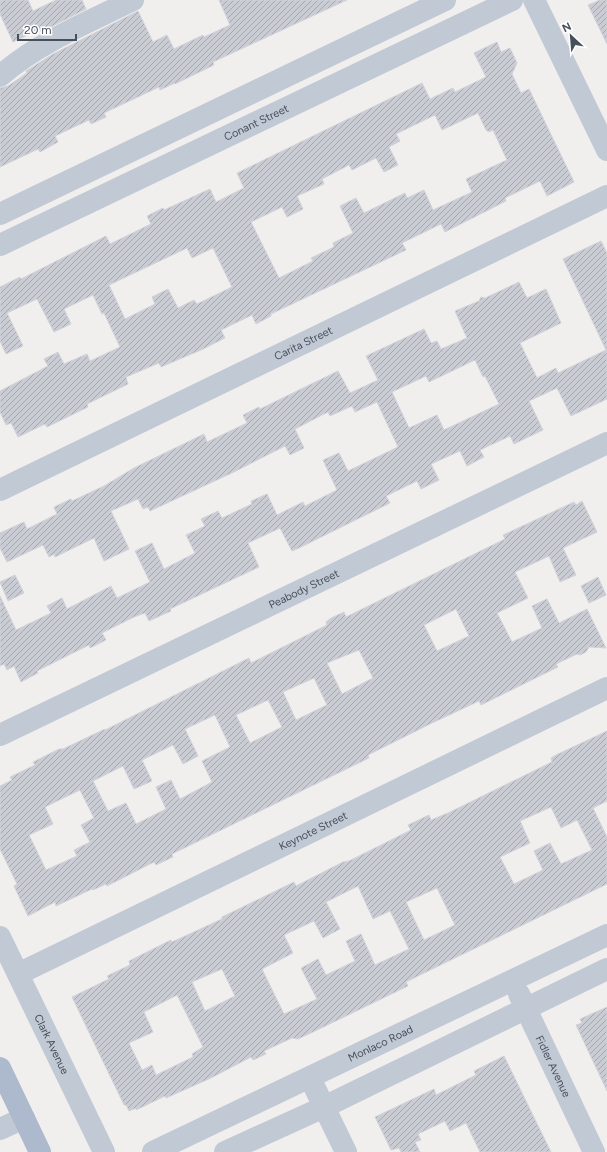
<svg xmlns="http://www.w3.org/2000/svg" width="607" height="1152" font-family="Figtree,sans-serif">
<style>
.building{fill:url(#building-hatch);stroke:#d2d3da;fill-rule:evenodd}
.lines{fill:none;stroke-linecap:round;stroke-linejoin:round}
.minor{stroke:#c1c9d4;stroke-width:22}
.major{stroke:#adbace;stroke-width:22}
.labels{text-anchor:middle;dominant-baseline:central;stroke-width:3;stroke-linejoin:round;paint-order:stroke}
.street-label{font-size:11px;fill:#464f5c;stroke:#fff}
</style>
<defs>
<pattern id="building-hatch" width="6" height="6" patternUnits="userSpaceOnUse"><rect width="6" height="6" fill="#caccd4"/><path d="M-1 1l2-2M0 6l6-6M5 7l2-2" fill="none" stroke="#a6a8af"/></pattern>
</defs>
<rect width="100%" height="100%" fill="#f1eeee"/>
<!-- building -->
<g class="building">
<polygon points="0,0 28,0 33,11 56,0 82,0 86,9 41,32 40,29 13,42 0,14"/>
<polygon points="219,0 347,0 213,62 214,65 175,84 175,83 160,90 159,87 104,113 106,117 91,124 89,120 55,136 58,142 40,152 38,149 0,167 0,88 8,86 27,73 26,71 53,54 138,11 153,42 167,35 174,49 203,35 204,37 230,25"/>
<polygon points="600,0 607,0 607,44 588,5"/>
<path d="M497 42 501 52 510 48 517 63 512 74 521 93 529 89 574 182 547 196 540 181 505 198 506 201 445 232 441 224 402 243 406 250 271 314V316L256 324 252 315 221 330 225 338 201 350 161 367 159 363 126 377 128 384 87 404 88 407 47 427 45 424 18 437 11 423 6 425 0 412V391L48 366 44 359 58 352 64 364 87 354 90 361 120 347 104 313 102 314 93 295 64 309 71 324 54 332 37 299 7 313 23 346 6 354 0 341V287L20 277 21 279 106 236 110 244 151 224 147 216 163 208 164 210 210 189 216 202 244 188 237 173 422 83 430 99 453 88 455 92 486 77 474 53ZM478 113 486 130 489 132 493 130 507 160 466 179 472 192 433 210 424 190 407 198 405 193 364 213 356 198 340 206 353 233 333 243 334 247 311 258 313 261 279 278 251 222 282 207 287 217 303 209 297 196 324 184 322 179 349 165 352 170 376 158 384 172 398 165 389 147 400 141 396 134 435 115 442 130ZM187 248 192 258 213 248 232 287 197 304 194 300 178 308 168 289 152 297 155 304 125 319 109 285Z"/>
<path d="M601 241 607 253V399L571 416 557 388 529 401 543 430 514 444 510 436 480 450 484 457 467 466 460 451 431 464 439 480 421 489 417 481 386 496 390 503 299 548 292 551 280 528 248 543 259 567 170 609 171 611 149 621 145 613 134 617 102 633 106 640 90 648 89 645 37 671 38 673 21 682 14 666 7 670 4 664 0 666V596L16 630 51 613 47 606 62 598 67 609 111 586 117 598 150 582 135 551 152 543 164 569 195 553 186 535 205 526 201 519 218 511 222 518 252 504 251 501 267 494 277 515 303 502 305 506 337 490 323 460 339 453 348 471 398 447 377 402 355 412 352 406 330 416 328 412 295 429 304 448 290 455 285 446 234 472 150 511 148 507 143 509 138 499 111 511 129 549 104 561 94 538 55 557 54 554 49 557 43 545 7 562 0 548V533L24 522 27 529 57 514 54 507 71 499 72 501 104 486 134 468 204 434 207 442 247 423 243 415 259 407 260 409 338 371 350 393 378 380 366 356 424 329 431 343 437 341 441 349 467 338 455 311 479 301 481 297 485 298 519 282 527 298 546 289 561 323 520 343 537 378 556 368 558 373 606 350 563 259ZM475 360 483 377 485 376 499 404 444 430 437 415 409 428 392 392 426 376 429 382Z"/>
<path d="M582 501 597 532 563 548 576 575 560 582 549 556 515 572 528 598 497 613 512 642 542 628 532 606 547 599 559 623 587 609 606 648 589 647 586 652 580 655 577 654 556 664 558 667 481 705 479 701 430 724 368 755 369 758 172 854 173 857 156 865 154 862 107 886 106 884 93 890 92 889 56 906 55 902 28 916 14 886 17 884 0 849V786L12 780 10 777 35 765 33 762 59 749H63L105 729V730L249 658 251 663 327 625 326 622 331 618 344 612 346 617 505 539 503 535 574 502 576 505ZM456 609 469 636 437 651 424 625ZM359 650 373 678 342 694 327 663ZM314 678 327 705 296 720 283 692ZM268 700 282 727 250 743 236 715ZM215 715 230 747 202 761 212 782 180 799 171 780 156 787 166 809 136 824 126 803 108 811 93 781 123 766 134 789 152 781 142 760 173 745 183 764 198 756 185 729ZM80 790 94 818 81 825 90 842 74 850 77 856 46 870 29 835 53 824 45 807Z"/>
<polygon points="15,575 24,593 8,601 0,582"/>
<polygon points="598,577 606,595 589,603 581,586"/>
<path d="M607 731V801L593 808 607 837V884L418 976 406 982 408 986 313 1032 298 1039 292 1038 264 1051 266 1054 253 1060 251 1057 211 1078 166 1098 165 1096 136 1110V1108L129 1111 126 1105H124L72 997 109 979 107 976 130 965 129 961 171 940 172 942 222 919V917L294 882 296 886 343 862 349 861 411 830 408 825 429 815 431 820 448 813 552 762 551 758 556 755ZM551 807 561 828 577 820 592 850 561 864 550 843 534 851 543 870 514 884 500 857 530 843 520 821ZM358 886 373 919 390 911 409 949 375 965 361 934 346 941 355 961 326 975 318 959 301 968 317 999 284 1014 262 969 293 953 284 935 314 921 323 938 340 929 326 902ZM437 888 455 925 424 940 406 902ZM222 969 235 996 205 1011 192 982ZM177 995 203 1047 192 1054 193 1057 156 1075 152 1065 142 1070 129 1043 153 1032 144 1012Z"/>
<polygon points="607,1007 607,1091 576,1025 582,1023 580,1019"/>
<polygon points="504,1056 551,1152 480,1152 466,1123 450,1131 445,1121 418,1134 421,1140 415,1142 420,1152 401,1152 399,1148 391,1150 375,1117 434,1089 436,1095 476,1075 474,1071"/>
</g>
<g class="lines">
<!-- minor -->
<g class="minor">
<polyline points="534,0 607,150"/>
<path d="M0 76C39 42 87 23 133 0"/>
<polyline points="0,214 445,0"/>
<path id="s1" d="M0 245 512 0"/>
<path id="s2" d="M0 490 607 196"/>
<path id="s3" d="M0 735 607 443"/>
<path id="s4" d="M0 937 104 1152"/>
<path id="s5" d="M18 974 607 688"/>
<path id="s6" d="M519 994 594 1152"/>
<polyline points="310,1078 346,1152"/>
<polyline points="0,1129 24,1118"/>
<path id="s7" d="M153 1152 607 935"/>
<polyline points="225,1152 324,1107 607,969"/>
</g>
<!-- major -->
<polyline class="major" points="0,1068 40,1152"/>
</g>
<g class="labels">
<!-- street labels -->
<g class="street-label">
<text stroke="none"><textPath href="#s1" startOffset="284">Conant Street</textPath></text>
<text stroke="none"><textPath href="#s2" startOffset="337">Carita Street</textPath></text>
<text stroke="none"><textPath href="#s3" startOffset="337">Peabody Street</textPath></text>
<text stroke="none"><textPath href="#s5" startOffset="328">Keynote Street</textPath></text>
<text stroke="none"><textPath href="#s4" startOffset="119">Clark Avenue</textPath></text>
<text stroke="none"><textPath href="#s7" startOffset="252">Monlaco Road</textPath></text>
<text stroke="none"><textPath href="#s6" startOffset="80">Fidler Avenue</textPath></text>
</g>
</g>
<!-- north arrow -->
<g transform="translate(571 36) rotate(334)" stroke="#ffffff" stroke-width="3" paint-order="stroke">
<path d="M0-3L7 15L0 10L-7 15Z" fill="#464f5c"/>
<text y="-6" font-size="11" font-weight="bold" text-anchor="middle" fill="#464f5c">N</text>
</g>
<!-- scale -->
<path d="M18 34v6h58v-6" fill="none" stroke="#464f5c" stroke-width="2"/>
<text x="24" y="34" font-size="12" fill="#464f5c" stroke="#ffffff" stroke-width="3" paint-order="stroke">20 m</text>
</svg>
